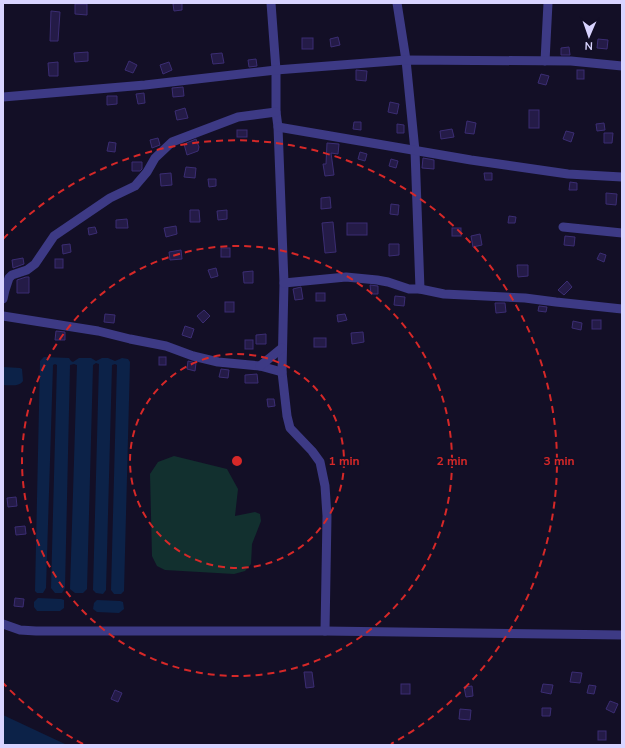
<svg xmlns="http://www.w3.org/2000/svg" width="625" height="748" font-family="'Nunito Sans',sans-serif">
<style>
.green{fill:#12302f}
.water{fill:#0c2248}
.building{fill:#241b47;stroke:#3b2d73}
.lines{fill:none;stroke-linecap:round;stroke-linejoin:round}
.minor{stroke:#3d3a85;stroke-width:9}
.ring{fill:none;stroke:#d62828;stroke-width:2;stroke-dasharray:7 5}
.centre{fill:#d62828;stroke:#130f26;stroke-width:2}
.ring-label{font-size:12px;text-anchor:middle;font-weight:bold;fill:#d62828;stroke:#130f26;stroke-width:3;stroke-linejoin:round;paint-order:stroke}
</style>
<rect width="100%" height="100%" fill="#130f26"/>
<!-- green -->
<polygon class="green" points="174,456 227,469 238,489 235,516 255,512 260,514 261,521 252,544 251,564 245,571 234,574 165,570 157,566 152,556 150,474 158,462"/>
<!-- water -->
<g class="water">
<polygon points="44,357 69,358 71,361 73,362 79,358 91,358 96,361 102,358 108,358 115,361 122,358 128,359 130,362 124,591 121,594 114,594 111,590 117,365 115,364 112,365 106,590 103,594 96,593 93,590 99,364 96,363 93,365 87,589 83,593 75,593 70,589 77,365 74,364 70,365 65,588 62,593 55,593 51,588 57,365 55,364 53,365 46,588 43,593 37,593 35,591 40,361"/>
<path d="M3 367 20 368 22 369 23 381C19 387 10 385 3 385Z"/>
<polygon points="38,598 61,599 64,600 64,608 60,611 37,611 34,607 34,602"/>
<polygon points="97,600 120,601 123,602 124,609 119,613 97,612 93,609 94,603"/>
<polygon points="3,715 67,745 3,745"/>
</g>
<!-- building -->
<g class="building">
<polygon points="177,3 182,3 182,10 174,11 173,4"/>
<polygon points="75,4 87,4 87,15 75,14"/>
<polygon points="51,11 60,12 58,41 50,41"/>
<polygon points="338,37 340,45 331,47 330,39"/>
<rect x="302" y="38" width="11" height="11"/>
<polygon points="598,39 608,40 607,49 597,48"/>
<polygon points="569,47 570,55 561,55 561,48"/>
<polygon points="88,52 88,61 75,62 74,53"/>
<polygon points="222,53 224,63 213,64 211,54"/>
<polygon points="256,59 257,66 249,67 248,60"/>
<polygon points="129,61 137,65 133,73 125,70"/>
<polygon points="58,62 58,76 49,76 48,63"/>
<polygon points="169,62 172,70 163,74 160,65"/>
<polygon points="356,70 367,71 366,81 356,80"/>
<rect x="577" y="70" width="7" height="9"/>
<polygon points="541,74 549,76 546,85 538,83"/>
<polygon points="183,87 184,96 173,97 172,88"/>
<polygon points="144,93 145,103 138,104 136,94"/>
<polygon points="107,96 117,96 117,104 107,105"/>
<polygon points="390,102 399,104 397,114 388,112"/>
<polygon points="185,108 188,118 177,120 175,111"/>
<rect x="529" y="110" width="10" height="18"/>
<polygon points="467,121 476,123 474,134 465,133"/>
<polygon points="354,122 361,122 361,130 353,129"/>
<polygon points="604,123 605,130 597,131 596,124"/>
<polygon points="397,124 404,125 404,133 397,133"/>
<polygon points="452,129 454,137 441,139 440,131"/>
<rect x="237" y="130" width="10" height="7"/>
<polygon points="566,131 574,133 571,142 563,139"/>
<polygon points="604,133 613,133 612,143 604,143"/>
<polygon points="158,138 160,145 152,148 150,140"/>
<polygon points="196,139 199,147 198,151 187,155 184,144"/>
<polygon points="109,142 116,143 115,152 107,151"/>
<polygon points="327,143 339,144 338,154 331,153 334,175 325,176 323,164 326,164"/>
<polygon points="360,152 367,154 365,161 358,159"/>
<polygon points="423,158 434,160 434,169 422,168"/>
<polygon points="391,159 398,161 396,168 389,166"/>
<polygon points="132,162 142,162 142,169 140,171 132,171"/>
<polygon points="186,167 196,168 195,178 184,177"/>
<polygon points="171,173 172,185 161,186 160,174"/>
<polygon points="484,173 492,173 492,180 485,180"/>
<polygon points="208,179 216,179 216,186 209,187"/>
<polygon points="570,182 577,183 577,190 569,190"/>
<polygon points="606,193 617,194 616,205 606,204"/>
<polygon points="330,197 331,208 321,209 321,198"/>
<polygon points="391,204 399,205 398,215 390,214"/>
<polygon points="190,210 199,210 200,222 190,222"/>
<polygon points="227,210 227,219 218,220 217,211"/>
<polygon points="509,216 516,217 515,223 508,223"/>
<polygon points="127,219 128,228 116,228 116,220"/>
<polygon points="333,222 336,252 325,253 322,223"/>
<rect x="347" y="223" width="20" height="12"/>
<polygon points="176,226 177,234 166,237 164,228"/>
<polygon points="95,227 97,233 89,235 88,228"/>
<rect x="452" y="228" width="9" height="8"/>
<polygon points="480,234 482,245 473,247 471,236"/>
<polygon points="565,236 575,237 574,246 564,245"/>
<polygon points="70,244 71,252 63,254 62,245"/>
<polygon points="389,244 399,244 399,255 389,256"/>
<rect x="221" y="248" width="9" height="9"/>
<polygon points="181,250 182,259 170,260 169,252"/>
<polygon points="600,253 606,255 604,262 597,259"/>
<polygon points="23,258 24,264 13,268 12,260"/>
<rect x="55" y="259" width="8" height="9"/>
<polygon points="517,265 528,265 528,276 518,277"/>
<polygon points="216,268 218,276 211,278 208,270"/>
<polygon points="253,271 253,283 244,283 243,272"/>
<polygon points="26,277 29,277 29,293 17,293 17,280"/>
<polygon points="567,281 572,287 564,295 558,290"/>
<polygon points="370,285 378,286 378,294 371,294"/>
<polygon points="301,287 303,299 295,300 293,289"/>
<rect x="316" y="293" width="9" height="8"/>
<polygon points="395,296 405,297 404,306 394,305"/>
<rect x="225" y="302" width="9" height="10"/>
<polygon points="495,303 505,303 506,312 496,313"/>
<polygon points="539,306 547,307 546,312 538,311"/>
<polygon points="204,310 210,316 203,323 197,316"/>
<polygon points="105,314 115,315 114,323 104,322"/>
<polygon points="345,314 347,320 338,322 337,315"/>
<rect x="592" y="320" width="9" height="9"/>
<polygon points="573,321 582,323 581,330 572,328"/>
<polygon points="185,326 194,329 191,338 182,335"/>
<polygon points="56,331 65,332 65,340 55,340"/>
<polygon points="363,332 364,342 352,344 351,333"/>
<polygon points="266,334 266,344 256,344 256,335"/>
<rect x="314" y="338" width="12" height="9"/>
<rect x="245" y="340" width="8" height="9"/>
<rect x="159" y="357" width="7" height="8"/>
<polygon points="188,361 196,363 195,371 187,369"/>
<polygon points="221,369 229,370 228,378 219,377"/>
<polygon points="257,374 258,383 245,383 245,375"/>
<polygon points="267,399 274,399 275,406 268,407"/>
<polygon points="16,497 17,506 8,507 7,498"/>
<polygon points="25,526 26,534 16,535 15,527"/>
<polygon points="15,598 24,599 23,607 14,606"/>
<polygon points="304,672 312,672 314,687 306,688"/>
<polygon points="572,672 582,673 580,683 570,682"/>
<rect x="401" y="684" width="9" height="10"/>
<polygon points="543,684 553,685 551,694 541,692"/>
<polygon points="589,685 596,686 594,694 587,693"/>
<polygon points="472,686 473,696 466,697 464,687"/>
<polygon points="115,690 122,693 118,702 111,699"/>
<polygon points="610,701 618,704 614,713 606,709"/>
<polygon points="542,708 551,708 550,716 542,716"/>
<polygon points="460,709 471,710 470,720 459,719"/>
<rect x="598" y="731" width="8" height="9"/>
</g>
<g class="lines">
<!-- minor -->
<g class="minor">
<polyline points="271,3 276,70 276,112 278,127 284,283 282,372 287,416 290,428 312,451 320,462 325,486 327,516 325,631"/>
<polyline points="397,3 406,60 415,151 420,289"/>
<polyline points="545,61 548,3"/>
<polyline points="3,97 145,85 276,70 406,60 571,61 622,66"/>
<polyline points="278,127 471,160 568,174 622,177"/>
<polyline points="563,227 622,233"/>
<polyline points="284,283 346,277 377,280 388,282 409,289 420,289 444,294 525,298 556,302 622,309"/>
<polyline points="3,299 5,290 9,278 12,275 27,270 35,264 54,236 110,198 135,186 147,172 155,158 172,142 238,117 276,112"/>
<polyline points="3,316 98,331 130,339 166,346 193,356 218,362 260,366 282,372"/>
<polyline points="260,366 282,348"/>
<polyline points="3,624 20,630 36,631 325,631 622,635"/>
</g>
</g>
<!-- distance rings -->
<g class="ring">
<circle cx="237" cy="461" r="107"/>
<circle cx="237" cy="461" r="215"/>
<path d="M83 744A322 322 0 0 1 3 683M3 239A322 322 0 1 1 391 744"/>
</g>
<circle cx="237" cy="461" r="6" class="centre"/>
<g class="ring-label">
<text x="344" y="465">1 min</text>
<text x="452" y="465">2 min</text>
<text x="559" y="465">3 min</text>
</g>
<!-- border -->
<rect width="625" height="748" fill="none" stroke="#d9d4ff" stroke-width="8"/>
<!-- north arrow -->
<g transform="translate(589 36) rotate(182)" stroke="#130f26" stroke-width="3" paint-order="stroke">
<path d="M0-3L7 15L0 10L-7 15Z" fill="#d9d4ff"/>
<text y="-6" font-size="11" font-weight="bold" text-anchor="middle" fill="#d9d4ff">N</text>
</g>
</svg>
